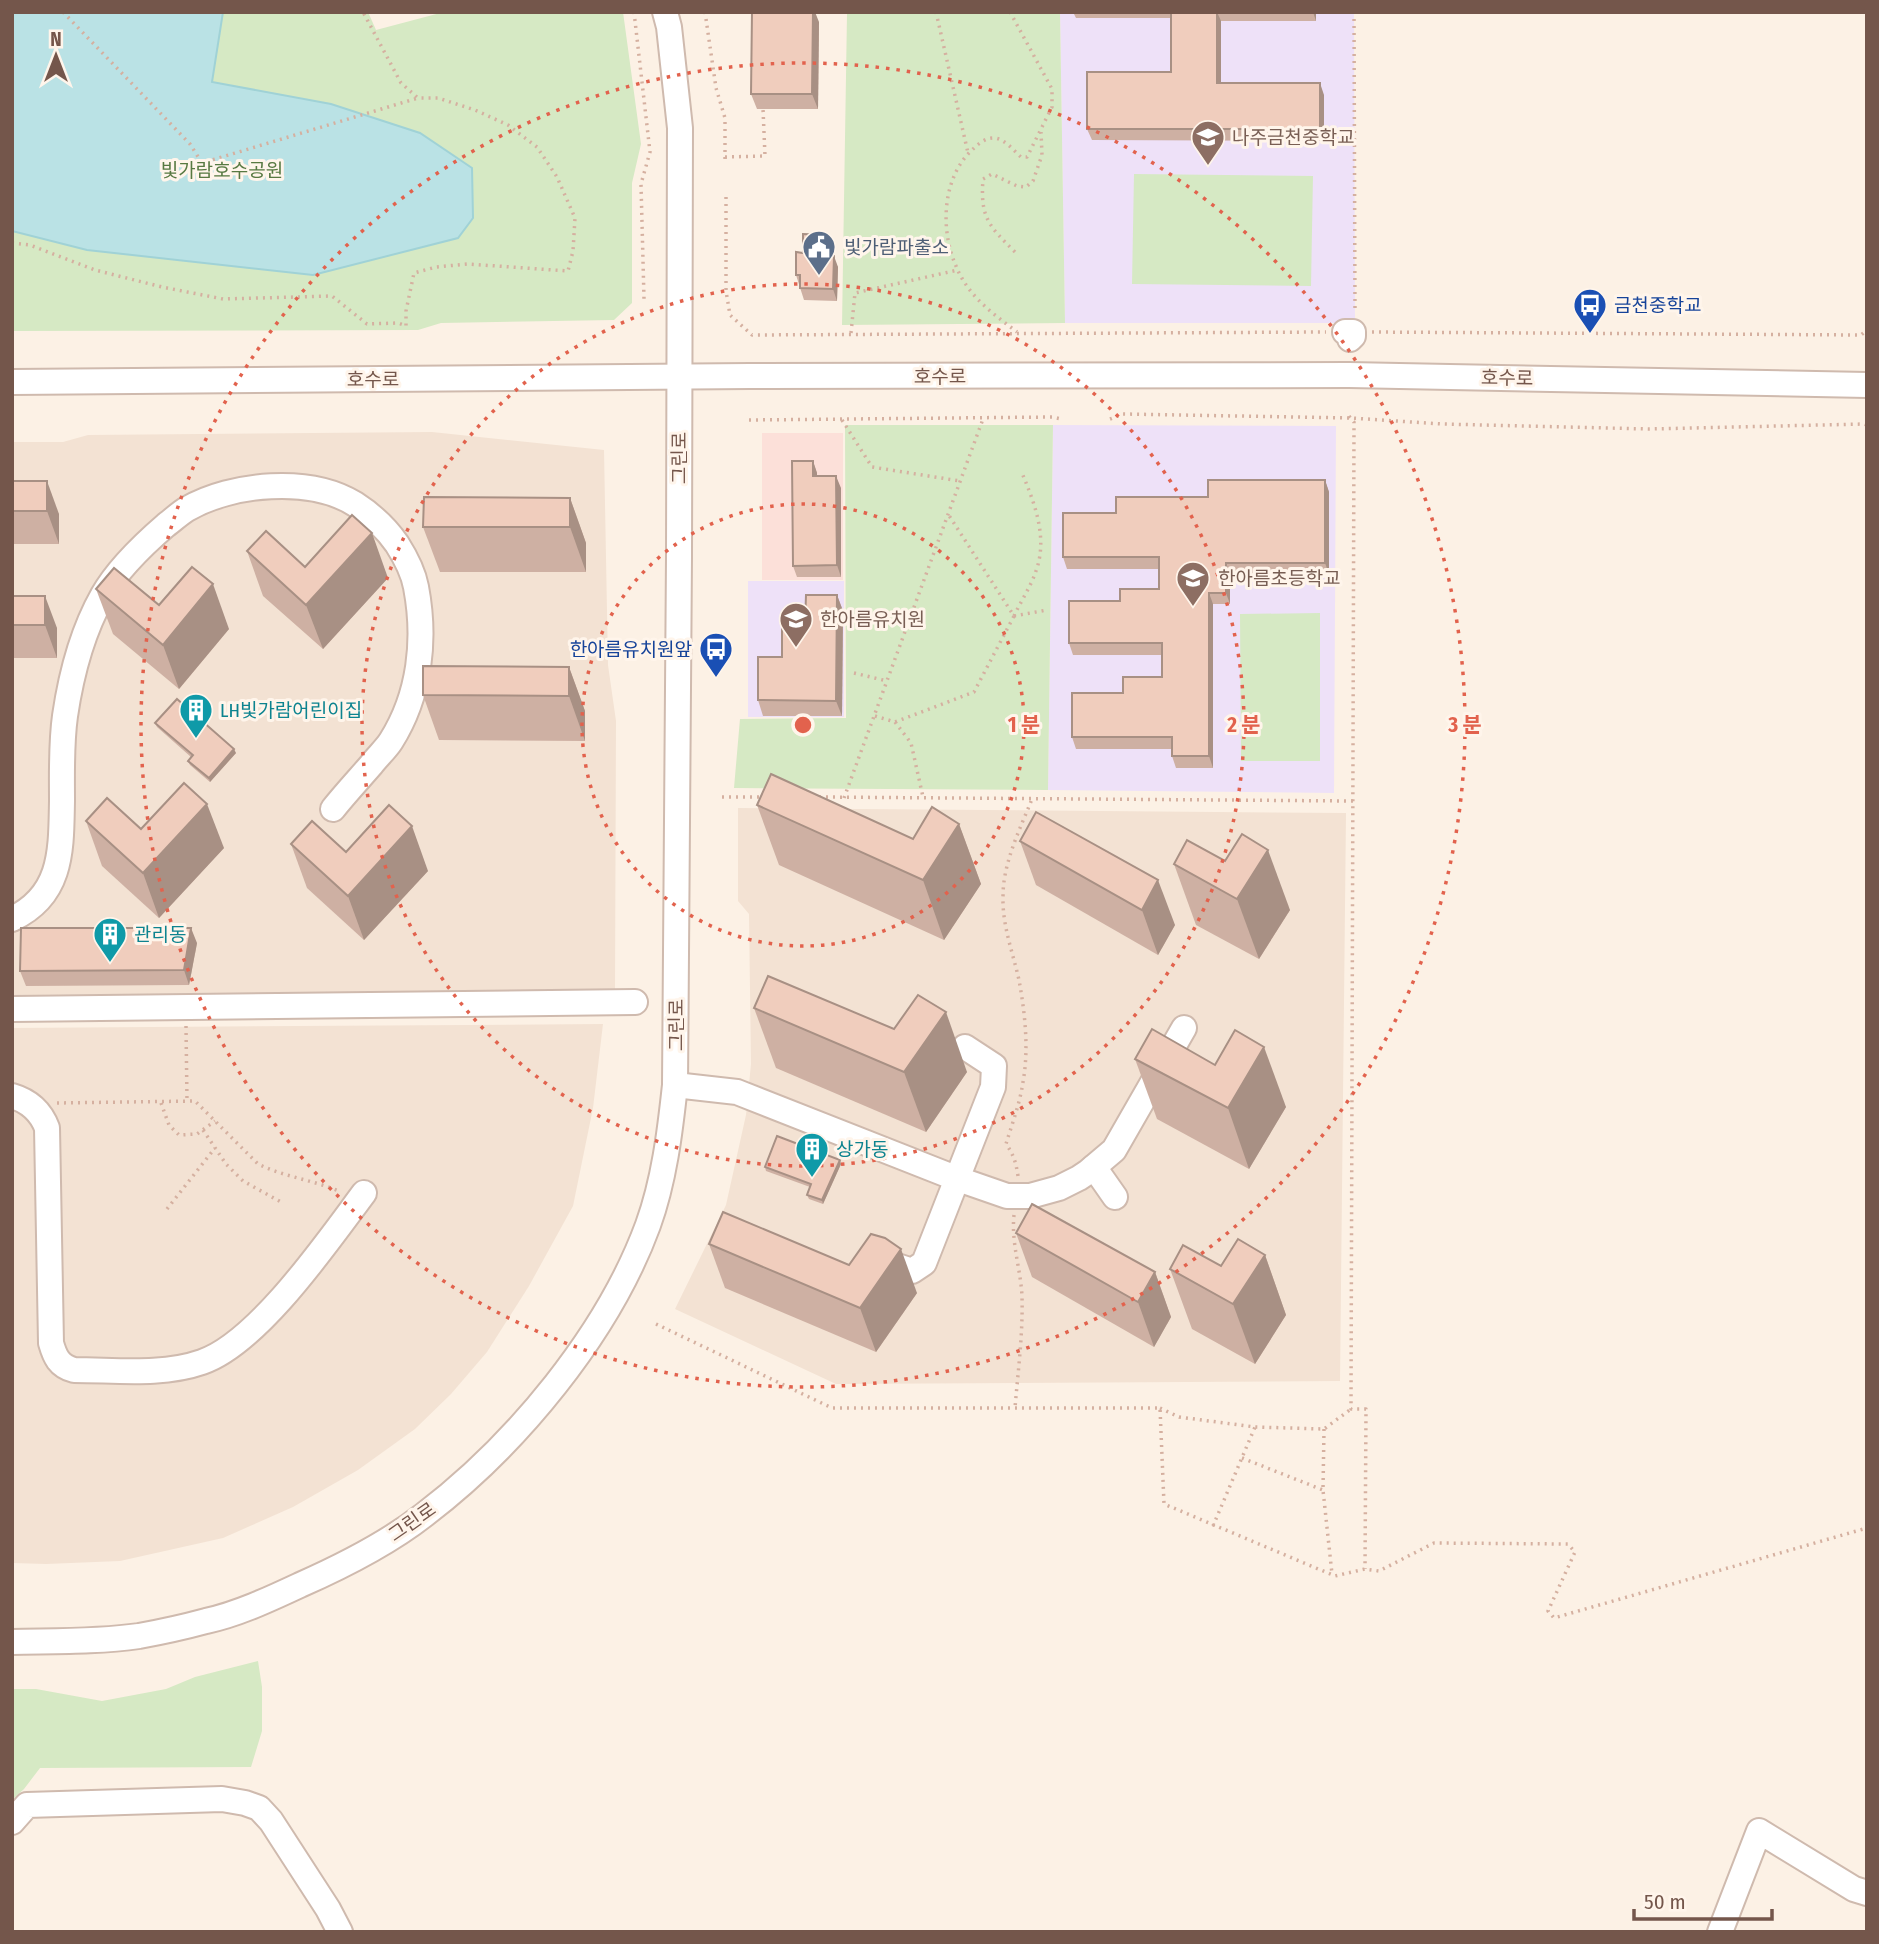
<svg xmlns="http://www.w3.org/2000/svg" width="1879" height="1944" font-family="'Fira Sans Condensed','Noto Sans KR',sans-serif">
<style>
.residential{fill:#f3e2d3}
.commercial{fill:#fce0d9}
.education{fill:#eee1f8}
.green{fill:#d6e9c4}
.water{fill:#bae2e5;stroke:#a0d2d6;stroke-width:2}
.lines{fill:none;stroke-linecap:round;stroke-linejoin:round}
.minor-casing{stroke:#cfbaae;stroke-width:28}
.path{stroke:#d5b0a0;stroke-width:3.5;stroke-dasharray:2 5;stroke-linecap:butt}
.minor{stroke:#fff;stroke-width:24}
.wall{fill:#ceb0a3}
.shaded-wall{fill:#a89084}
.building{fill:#f0cdbd;stroke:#a89084;stroke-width:2}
.ring{fill:none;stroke:#e2624d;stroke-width:3.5;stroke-dasharray:3.5 7}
.labels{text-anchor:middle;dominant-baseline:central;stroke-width:6;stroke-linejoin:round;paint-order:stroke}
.education-label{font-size:19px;fill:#785e54;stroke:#fff5eb;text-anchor:start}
.park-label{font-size:19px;fill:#577942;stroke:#fff5eb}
.service-label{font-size:19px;fill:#4e5e75;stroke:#fff5eb;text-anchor:start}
.transit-label{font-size:19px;fill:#164399;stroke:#fff5eb;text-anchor:start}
.street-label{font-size:19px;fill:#74564b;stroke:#fff5eb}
.culture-label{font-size:19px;fill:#0d838f;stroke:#fff5eb;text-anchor:start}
.centre{fill:#e2624d;stroke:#fff5eb;stroke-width:3.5}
.ring-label{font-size:21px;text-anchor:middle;font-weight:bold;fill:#e2624d;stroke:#fff5eb;stroke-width:6;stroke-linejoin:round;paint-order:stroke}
</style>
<rect width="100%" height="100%" fill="#fcf1e5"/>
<!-- residential -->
<g class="residential">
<polygon points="432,432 604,450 608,665 616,721 615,992 12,995 12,442 63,442 88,435"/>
<polygon points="738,808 1346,813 1340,1381 836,1384 675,1309 726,1205 746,1115 751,1064 749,914 738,901"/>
<polygon points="603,1024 593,1108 573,1206 529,1286 487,1352 451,1394 415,1429 358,1470 293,1507 223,1538 120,1561 46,1564 12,1563 12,1028"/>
</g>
<!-- commercial -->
<rect class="commercial" x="762" y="433" width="81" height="147"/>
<!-- education -->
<g class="education">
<polygon points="1060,12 1354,12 1355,323 1065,323"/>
<polygon points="1053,425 1336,426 1334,793 1048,790"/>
<rect x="748" y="581" width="96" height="136"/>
</g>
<!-- green -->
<g class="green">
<polygon points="12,12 368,12 376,30 444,12 623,12 641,144 632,183 632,303 614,320 441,323 418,330 12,331"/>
<polygon points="792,12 1060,12 1065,323 842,325 847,14"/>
<polygon points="1134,174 1313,176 1311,286 1132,284"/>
<polygon points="845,425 1053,425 1048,790 734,788 740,719 846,718"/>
<polygon points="1320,613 1320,761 1241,761 1240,614"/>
<polygon points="258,1661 262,1687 262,1731 251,1767 40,1768 24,1789 12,1800 12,1689 36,1689 102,1701 166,1689 195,1677"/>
</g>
<!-- water -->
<polygon class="water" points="12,12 223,12 212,82 331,104 420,133 472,168 473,218 458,238 313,275 87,250 12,231"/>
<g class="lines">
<defs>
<g id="minor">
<polyline points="1345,332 1353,332 1353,336 1350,339"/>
<polyline points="12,382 750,376 1349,375 1867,385"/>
<path d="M12 919C63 895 61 849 62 801 62 772 61 744 65 716 71 675 82 632 103 595 117 570 144 544 166 525 173 520 180 513 187 509 232 483 310 476 355 504 372 515 386 528 397 544 406 558 413 571 416 587 426 640 420 695 391 741 386 749 377 757 371 765 358 780 345 794 333 809"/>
<polyline points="12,1009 635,1002"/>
<polyline points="675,1085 737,1092 958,1179 1007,1196 1030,1196 1059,1188 1079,1178 1088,1172 1114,1150 1184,1028"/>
<path d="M12 1096C29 1101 41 1112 47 1128L51 1343C55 1357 59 1366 74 1370 116 1370 162 1376 202 1362 258 1343 328 1241 364 1193"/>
<polyline points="1094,1167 1115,1197"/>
<polyline points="891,1264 912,1271 924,1263 993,1087 994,1066 965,1047"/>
<path d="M12 1642C54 1641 97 1642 139 1636 161 1632 184 1627 206 1621 238 1614 270 1599 300 1585 343 1566 387 1544 424 1515 516 1445 608 1334 648 1225 664 1181 670 1132 675 1085L679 557 680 128 669 27 665 12"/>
<polyline points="12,1822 27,1805 222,1799 245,1803 259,1808 271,1821 328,1909 340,1932"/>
<polyline points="1720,1932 1759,1831 1854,1889 1867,1893"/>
</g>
</defs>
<!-- minor casing -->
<use href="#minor" class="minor-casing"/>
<!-- path -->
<g class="path">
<polyline points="63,12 190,144 202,163 418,98"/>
<polyline points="634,12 650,152 641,184 644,299"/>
<polyline points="705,12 716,88 725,118 725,161"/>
<polyline points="936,12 968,153"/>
<path d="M1010 12 1052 89V107L1027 157H1021C1013 150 1006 140 995 138 986 137 978 144 972 150 942 178 940 230 956 266 968 296 992 313 1017 332"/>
<polyline points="1354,12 1355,311"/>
<polyline points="725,157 765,156 763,109"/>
<polyline points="726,197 726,291 730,315 752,335 1326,332"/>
<polyline points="12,243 30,245 95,270 162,287 223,299 332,296 367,324 398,323 406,326 406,311 414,273 436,267 468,264 568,271 573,251 575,218 557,177 537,147 508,125 475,110 438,98 418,98 401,83 363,12"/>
<path d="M1015 252C989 226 980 218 983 179L992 174 1017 186 1026 187 1033 181 1042 155 1041 132"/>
<polyline points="1372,332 1861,335 1867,330"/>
<polyline points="851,333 855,293 958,270"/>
<polyline points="1349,416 1354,422 1351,1409 1366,1409 1365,1569"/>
<polyline points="1110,419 1123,414 1351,418 1442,424 1649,429 1864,424 1867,425"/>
<polyline points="749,420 1052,417 1061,419"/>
<polyline points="842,420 872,467 960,481"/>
<path d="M1014 616C1021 601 1031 586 1036 571 1048 538 1035 504 1022 473"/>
<polyline points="1014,616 1047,610"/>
<polyline points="854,673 887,681"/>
<polyline points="875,716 895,722 974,692 1014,616 948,514"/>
<polyline points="895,722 911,743 923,797"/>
<polyline points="722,797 762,797"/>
<polyline points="819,797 1353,801"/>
<polyline points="844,798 983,419"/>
<polyline points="186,1026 187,1101"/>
<path d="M57 1103 195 1101 258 1164C284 1177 314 1180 341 1192"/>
<polyline points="161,1103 169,1125 179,1135 197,1134 215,1121"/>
<polyline points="203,1130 226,1164 243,1181 281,1202"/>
<path d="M1018 1176C1016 1163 1014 1155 1006 1144 1012 1124 1020 1103 1023 1082 1029 1049 1025 1013 1019 980 1013 953 1002 925 1003 896 1003 863 1020 829 1032 799"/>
<polyline points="167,1209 215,1148"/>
<path d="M1014 1215C1011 1243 1021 1270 1022 1297 1023 1334 1018 1371 1015 1408"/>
<polyline points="656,1324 832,1408 1160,1408 1164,1504 1335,1576 1365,1569 1379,1571 1434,1543 1568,1544 1575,1552 1548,1611 1554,1618 1867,1528"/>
<polyline points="1160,1408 1179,1417 1255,1427 1324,1429 1351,1409"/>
<polyline points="1324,1429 1323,1490 1332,1574"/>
<polyline points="1242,1458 1323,1490"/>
<polyline points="1213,1526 1255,1427"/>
</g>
<!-- minor -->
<use href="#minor" class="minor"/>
</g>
<!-- wall -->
<g class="wall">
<polygon points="1073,12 1316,12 1316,21 1221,21 1221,83 1324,95 1324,141 1092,140 1087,129 1171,72 1171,18 1076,18"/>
<polygon points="819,22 818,109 757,109 751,94"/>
<polygon points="827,235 831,246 831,256 838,267 837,301 804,300 796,275 803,253"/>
<polygon points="813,461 817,473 817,476 841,488 841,577 797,577 793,566"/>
<polygon points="1325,480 1329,492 1329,574 1230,574 1230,604 1213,604 1213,768 1176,768 1172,756 1172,749 1076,749 1072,737 1123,693 1162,677 1162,655 1073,655 1069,643 1120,601 1159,589 1159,569 1067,569 1063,557 1116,513 1208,497"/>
<polygon points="12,481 59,514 59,544 12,544"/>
<polygon points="570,498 586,543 586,572 440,572 423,527"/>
<polygon points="247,551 305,567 388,578 323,649 263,596"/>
<polygon points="96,589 159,605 229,629 179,689 113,634"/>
<polygon points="837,595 843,611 842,716 763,716 758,700 782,657 805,624"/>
<polygon points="12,596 57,628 57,658 12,658"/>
<polygon points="569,667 585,711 585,741 439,740 423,695"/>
<polygon points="155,723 236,753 210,782 190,765 188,761 191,757 157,727"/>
<polygon points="757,805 913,839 959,824 981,884 944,940 779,865"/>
<polygon points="86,821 141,829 224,848 159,918 102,866"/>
<polygon points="1020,841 1175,925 1158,955 1036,885"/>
<polygon points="291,844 346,852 428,871 364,940 307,888"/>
<polygon points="1174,864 1290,910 1259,959 1196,925"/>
<polygon points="197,943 189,985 26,986 20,971"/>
<polygon points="754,1008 894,1029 967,1072 926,1132 776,1068"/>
<polygon points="1135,1059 1215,1065 1286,1107 1249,1169 1157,1119"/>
<polygon points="841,1164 823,1204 809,1199 807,1195 810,1187 766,1171 765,1167"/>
<polygon points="1016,1233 1155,1272 1171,1317 1154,1347 1032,1277"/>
<polygon points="709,1244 917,1293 876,1352 725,1288"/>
<polygon points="1265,1255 1286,1315 1255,1364 1192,1329 1170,1269 1221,1266"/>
</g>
<!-- shaded-wall -->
<g class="shaded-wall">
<polygon points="813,12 815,12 819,22 818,109 812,94"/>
<polygon points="1217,12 1221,21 1221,94 1217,83"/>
<polygon points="1313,12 1316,12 1316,21"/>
<polygon points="1320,83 1324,95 1324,141 1320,129"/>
<polygon points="827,235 831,246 831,267 827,256"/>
<polygon points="834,256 838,267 837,301 833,289"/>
<polygon points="813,461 817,473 817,488 813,476"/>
<polygon points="836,476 841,488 841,577 837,565"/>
<polygon points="1325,480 1329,492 1329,574 1325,563"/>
<polygon points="47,481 59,514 59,544 47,511"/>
<polygon points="570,498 586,543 586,572 570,527"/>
<polygon points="372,533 388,578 323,649 306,605"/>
<polygon points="1226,563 1230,574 1230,604 1226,593"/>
<polygon points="213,584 229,629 179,689 163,645"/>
<polygon points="1209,593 1213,604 1213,768 1209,756"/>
<polygon points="837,595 843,611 842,716 836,701"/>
<polygon points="45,596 57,628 57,658 45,625"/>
<polygon points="569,667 585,711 585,741 569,696"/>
<polygon points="234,749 236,753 210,782 209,778"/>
<polygon points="207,804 224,848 159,918 143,873"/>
<polygon points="959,824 981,884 944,940 923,880"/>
<polygon points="412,826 428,871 364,940 348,896"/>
<polygon points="1268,850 1290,910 1259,959 1237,899"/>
<polygon points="1158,880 1175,925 1158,955 1142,910"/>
<polygon points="191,928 197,943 189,985 184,970"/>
<polygon points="946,1012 967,1072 926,1132 904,1072"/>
<polygon points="1264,1047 1286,1107 1249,1169 1228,1108"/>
<polygon points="840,1160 841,1164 823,1204 822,1200"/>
<polygon points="901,1249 917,1293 876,1352 860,1308"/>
<polygon points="1265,1255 1286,1315 1255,1364 1233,1304"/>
<polygon points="1155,1272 1171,1317 1154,1347 1138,1302"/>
</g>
<!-- building -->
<g class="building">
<polygon points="752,12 813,12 812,94 751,94"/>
<polygon points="1171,12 1217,12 1217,83 1320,83 1320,129 1087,129 1087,72 1171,72"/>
<polygon points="803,234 827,235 827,256 834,256 833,289 800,288 800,275 796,275 796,252 803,253"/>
<polygon points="792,461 813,461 813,476 836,476 837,565 793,566"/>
<polygon points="1208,480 1325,480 1325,563 1226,563 1226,593 1209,593 1209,756 1172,756 1172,737 1072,737 1072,693 1123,693 1123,677 1162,677 1162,643 1069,643 1069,601 1120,601 1120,589 1159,589 1159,557 1063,557 1063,513 1116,513 1116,497 1208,497"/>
<rect x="12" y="481" width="35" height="30"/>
<polygon points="424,497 570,498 570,527 423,527"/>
<polygon points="352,515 372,533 306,605 247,551 266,531 305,567"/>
<polygon points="192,567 213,584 163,645 96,589 114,568 159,605"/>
<polygon points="806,595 837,595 836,701 758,700 758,657 782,657 782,624 805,624"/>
<rect x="12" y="596" width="33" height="29"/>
<polygon points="423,666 569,667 569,696 423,695"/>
<polygon points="177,699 234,749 209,778 188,761 193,755 155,723"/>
<polygon points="771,774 913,839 932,807 959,824 923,880 757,805"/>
<polygon points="184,783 207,804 143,873 86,821 107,798 141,829"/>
<polygon points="389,805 412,826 348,896 291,844 312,821 346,852"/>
<polygon points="1036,812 1158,880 1142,910 1020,841"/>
<polygon points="1242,834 1268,850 1237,899 1174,864 1187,840 1225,861"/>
<polygon points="21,928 191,928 184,970 20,971"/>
<polygon points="768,976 894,1029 918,995 946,1012 904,1072 754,1008"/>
<polygon points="1152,1029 1215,1065 1235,1030 1264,1047 1228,1108 1135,1059"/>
<polygon points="777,1136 840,1160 822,1200 807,1195 811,1184 765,1167"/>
<polygon points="1032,1204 1155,1272 1138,1302 1016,1233"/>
<polygon points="723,1212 849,1265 871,1234 885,1238 901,1249 860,1308 709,1244"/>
<polygon points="1238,1239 1265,1255 1233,1304 1170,1269 1183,1245 1221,1266"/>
</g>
<!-- distance rings -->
<g class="ring">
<circle cx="803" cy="725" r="221"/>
<circle cx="803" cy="725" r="441"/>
<circle cx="803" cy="725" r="662"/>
</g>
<!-- icons -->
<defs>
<symbol id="school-pin" viewBox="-11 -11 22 30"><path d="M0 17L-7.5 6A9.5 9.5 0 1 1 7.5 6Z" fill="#8d6e63" stroke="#fff5eb"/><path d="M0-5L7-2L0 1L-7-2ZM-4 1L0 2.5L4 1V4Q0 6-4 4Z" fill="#fff"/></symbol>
<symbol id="civic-pin" viewBox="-11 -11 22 30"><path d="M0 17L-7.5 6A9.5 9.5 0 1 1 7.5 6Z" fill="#5c6f8a" stroke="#fff5eb"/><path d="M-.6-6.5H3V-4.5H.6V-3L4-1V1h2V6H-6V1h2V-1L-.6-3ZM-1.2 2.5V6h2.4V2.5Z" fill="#fff"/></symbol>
<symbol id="bus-pin" viewBox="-11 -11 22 30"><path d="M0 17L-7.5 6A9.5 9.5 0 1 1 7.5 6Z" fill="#1a4fb4" stroke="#fff5eb"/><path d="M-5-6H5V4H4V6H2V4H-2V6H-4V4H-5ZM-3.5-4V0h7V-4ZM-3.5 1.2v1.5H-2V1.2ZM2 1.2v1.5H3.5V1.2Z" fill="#fff"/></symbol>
<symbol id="building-pin" viewBox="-11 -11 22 30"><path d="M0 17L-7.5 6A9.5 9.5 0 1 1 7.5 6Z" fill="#0f9aa8" stroke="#fff5eb"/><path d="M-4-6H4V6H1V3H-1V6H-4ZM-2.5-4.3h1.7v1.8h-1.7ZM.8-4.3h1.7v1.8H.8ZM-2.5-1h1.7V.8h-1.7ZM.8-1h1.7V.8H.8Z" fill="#fff"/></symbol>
</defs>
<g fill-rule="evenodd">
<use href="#school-pin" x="1189" y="118" width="38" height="52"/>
<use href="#civic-pin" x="800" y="228" width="38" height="52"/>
<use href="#bus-pin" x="1571" y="286" width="38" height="52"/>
<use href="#school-pin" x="1174" y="559" width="38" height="52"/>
<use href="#school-pin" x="777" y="600" width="38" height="52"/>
<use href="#bus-pin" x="697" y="630" width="38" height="52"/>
<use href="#building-pin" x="177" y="691" width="38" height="52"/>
<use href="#building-pin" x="91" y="915" width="38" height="52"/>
<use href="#building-pin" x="793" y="1130" width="38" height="52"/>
</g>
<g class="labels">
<!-- education labels -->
<g class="education-label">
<text x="1232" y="137">나주금천중학교</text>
<text x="1218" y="578">한아름초등학교</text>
<text x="820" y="619">한아름유치원</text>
</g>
<!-- park labels -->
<g class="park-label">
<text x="222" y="170">빛가람호수공원</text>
</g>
<!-- service labels -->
<g class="service-label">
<text x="844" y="247">빛가람파출소</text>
</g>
<!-- transit labels -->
<g class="transit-label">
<text x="1614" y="305">금천중학교</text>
<text x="692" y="649" text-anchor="end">한아름유치원앞</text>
</g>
<!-- street labels -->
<g class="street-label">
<text x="940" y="376">호수로</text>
<text transform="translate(1507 378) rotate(1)">호수로</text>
<text x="373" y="379">호수로</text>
<text transform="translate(679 458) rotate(-90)">그린로</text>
<text transform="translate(676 1025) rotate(-90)">그린로</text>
<text transform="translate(412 1522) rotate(-35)">그린로</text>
</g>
<!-- culture labels -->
<g class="culture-label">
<text x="220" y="710">LH빛가람어린이집</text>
<text x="134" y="934">관리동</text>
<text x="836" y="1149">상가동</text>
</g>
</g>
<circle cx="803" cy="725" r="10" class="centre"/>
<g class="ring-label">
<text x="1024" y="732">1 분</text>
<text x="1244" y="732">2 분</text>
<text x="1465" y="732">3 분</text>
</g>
<!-- border -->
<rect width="1879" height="1944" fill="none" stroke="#74564b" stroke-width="28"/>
<!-- north arrow -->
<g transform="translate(56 56)" stroke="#fff5eb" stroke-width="5" paint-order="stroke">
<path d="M0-5L12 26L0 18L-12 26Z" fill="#74564b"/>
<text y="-10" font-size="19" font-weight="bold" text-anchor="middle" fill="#74564b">N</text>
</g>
<!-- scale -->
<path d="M1634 1909v10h138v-10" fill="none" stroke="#74564b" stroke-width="3.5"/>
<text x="1644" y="1909" font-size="21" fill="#74564b" stroke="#fff5eb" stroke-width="5" paint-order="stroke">50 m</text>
</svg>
